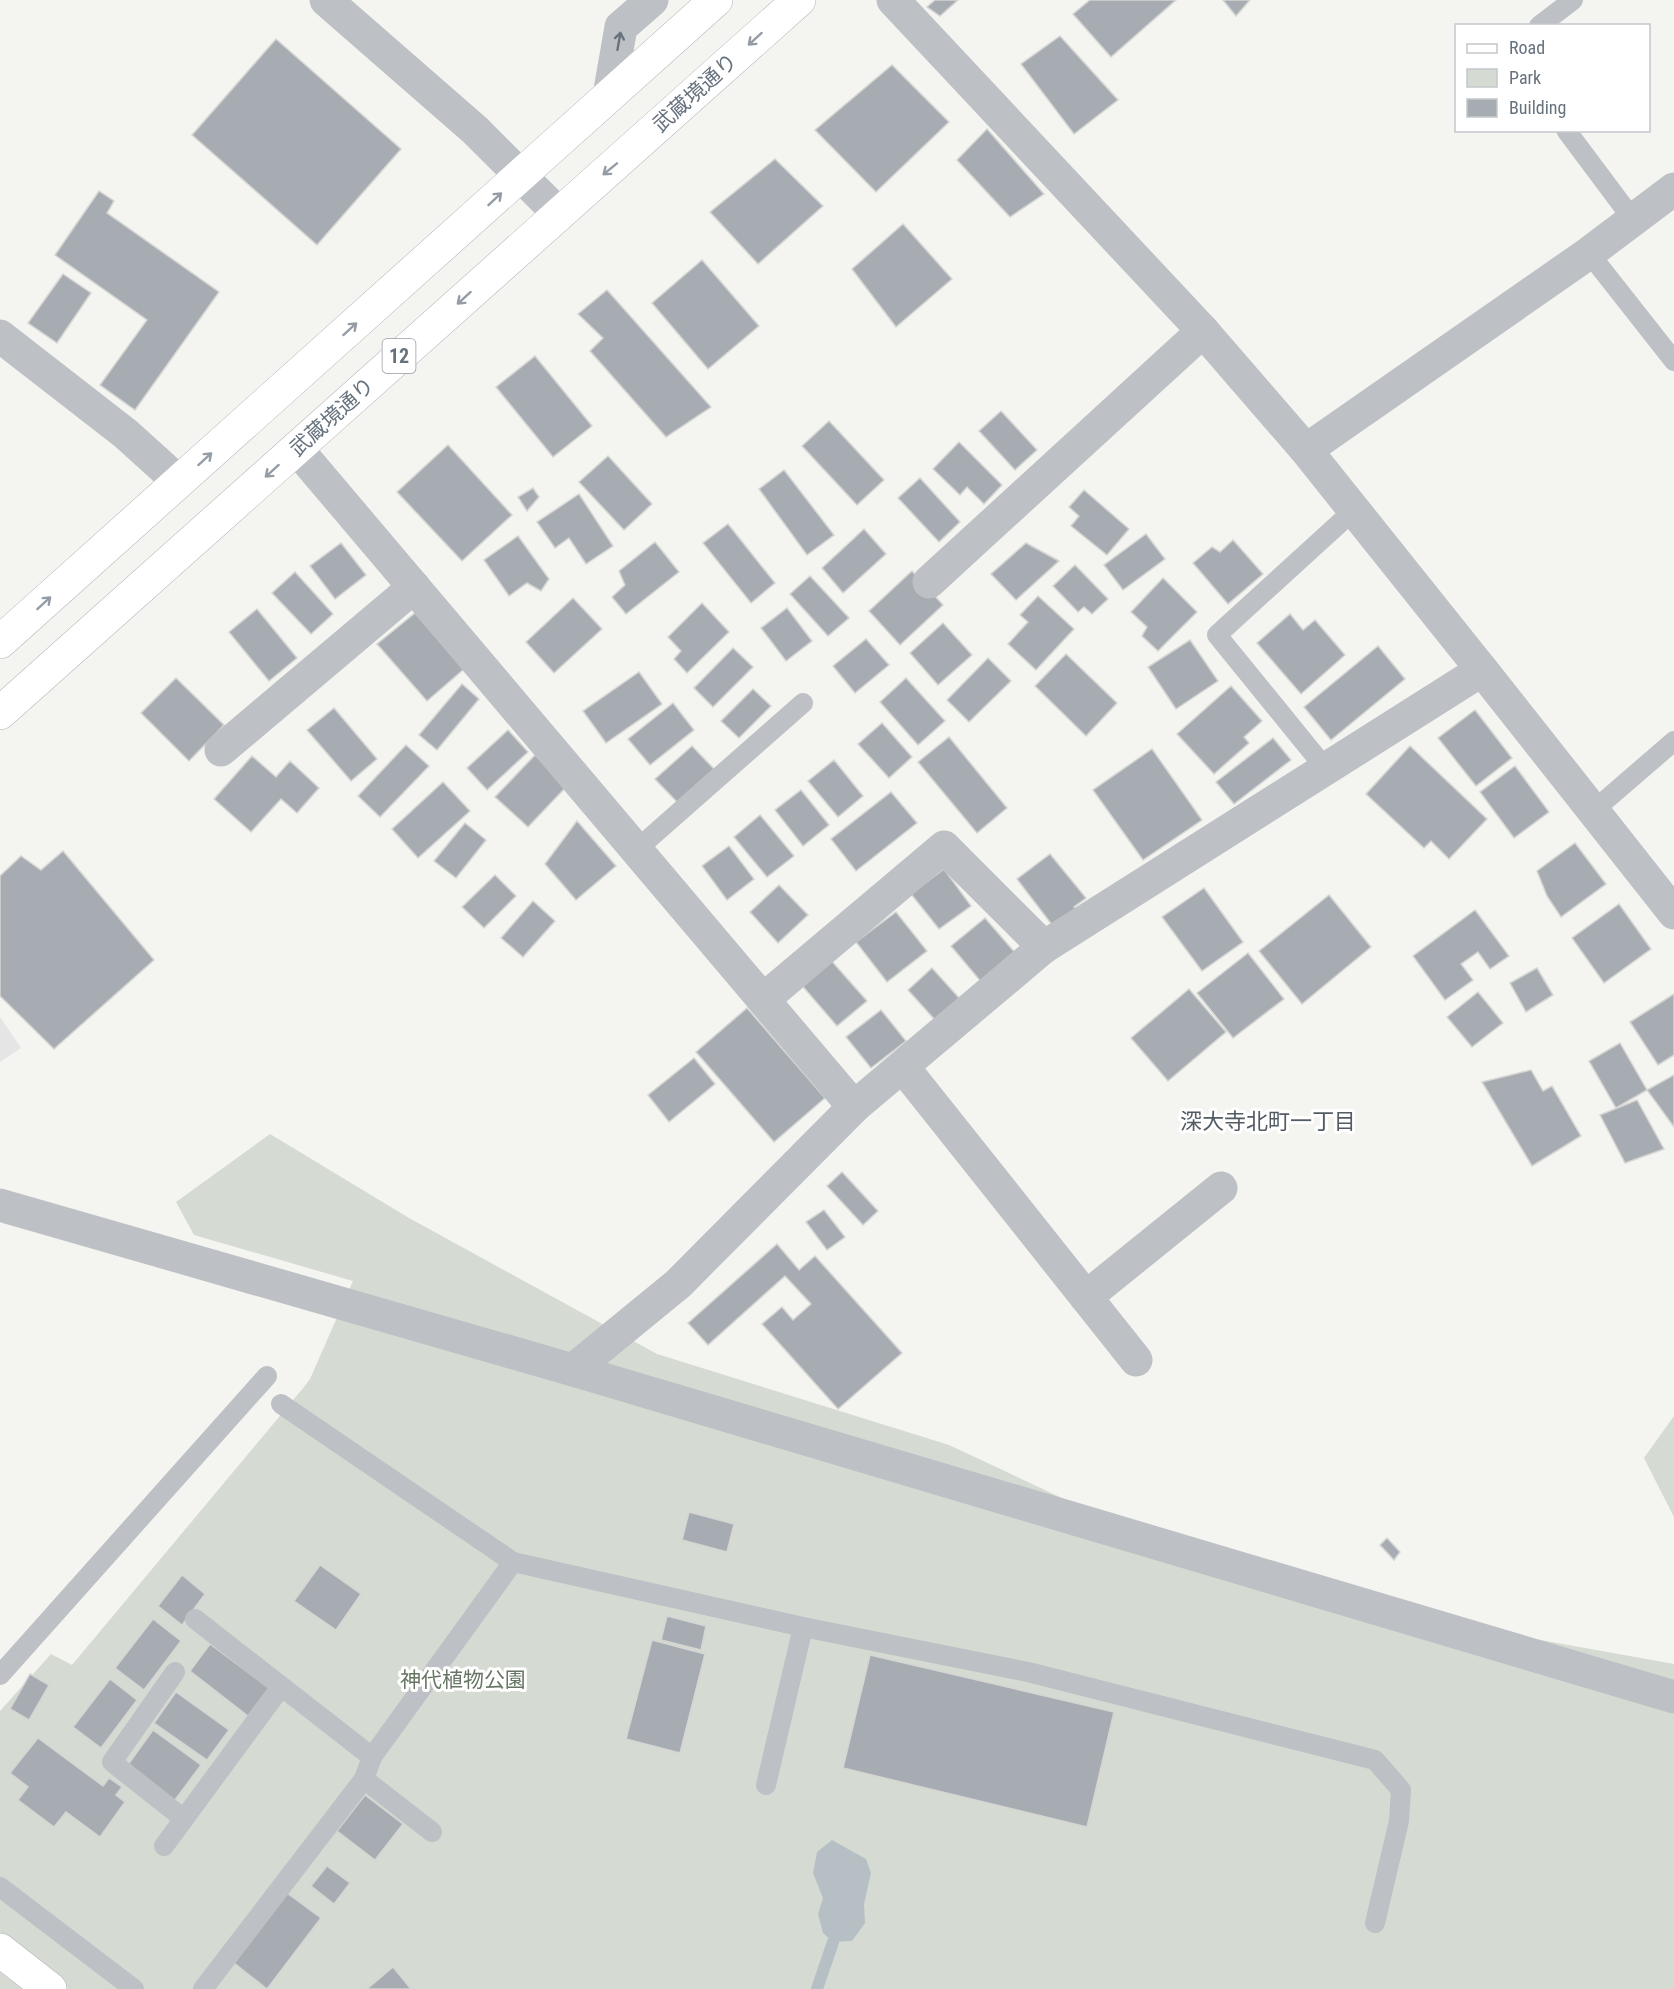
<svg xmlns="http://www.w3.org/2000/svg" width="1674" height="1989" font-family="'Roboto Condensed','Noto Sans JP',sans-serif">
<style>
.built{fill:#e4e5e4}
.green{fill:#d5dad2}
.water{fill:#b6c0c4}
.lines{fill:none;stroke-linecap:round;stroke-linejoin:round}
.stream{stroke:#b6c0c4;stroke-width:12}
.building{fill:#a6acb2;stroke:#d5d5d3;stroke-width:1.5}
.secondary-casing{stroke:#b2b6ba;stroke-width:34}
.primary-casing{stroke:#b1b4b8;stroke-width:34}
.lane{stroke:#bdc0c4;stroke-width:20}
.street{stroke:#bdc0c4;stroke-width:33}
.secondary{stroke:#fff;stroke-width:33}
.primary{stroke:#fff;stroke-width:33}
.oneway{stroke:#949ca5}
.oneway2{stroke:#66727e}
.labels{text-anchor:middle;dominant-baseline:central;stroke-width:6;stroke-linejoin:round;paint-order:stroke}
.shield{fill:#fff;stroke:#949ca5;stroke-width:1.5}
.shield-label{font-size:20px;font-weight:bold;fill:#66727e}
.street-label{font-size:21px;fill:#66727e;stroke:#fff}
.park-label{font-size:21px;fill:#677664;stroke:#fff}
.neighbourhood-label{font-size:22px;fill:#535c64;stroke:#fff}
</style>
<rect width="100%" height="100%" fill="#f4f4f0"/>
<!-- built -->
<polygon class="built" points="0,1017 21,1048 0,1062"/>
<!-- green -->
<g class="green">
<polygon points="270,1134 409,1218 657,1354 949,1445 1256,1589 1674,1664 1674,1989 0,1989 0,1711 51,1654 72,1665 304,1387 310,1379 353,1281 194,1235 176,1202"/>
<polygon points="1674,1416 1674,1517 1644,1458"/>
</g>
<!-- water -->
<polygon class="water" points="832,1840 866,1859 871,1873 864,1904 865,1923 852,1941 833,1942 823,1933 818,1914 823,1898 813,1873 817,1852"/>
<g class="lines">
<!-- stream -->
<polyline class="stream" points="817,1989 833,1942"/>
</g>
<!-- building -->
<g class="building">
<polygon points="935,0 958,0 940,16 927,7"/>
<polygon points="1090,0 1176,0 1111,57 1073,14"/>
<polygon points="1223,0 1250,0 1236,16"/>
<polygon points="1060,36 1118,100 1074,134 1021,64"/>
<polygon points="276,39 401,149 317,245 192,135"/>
<polygon points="892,65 949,122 876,192 815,130"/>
<polygon points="987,129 1044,194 1010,217 957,160"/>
<polygon points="775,159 823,206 758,264 710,212"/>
<polygon points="99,191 114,201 107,213 219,292 135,410 100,385 147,320 55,255"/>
<polygon points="903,224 952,279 896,327 852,269"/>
<polygon points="702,260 759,326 708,369 652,303"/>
<polygon points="63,274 91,293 57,343 28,323"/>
<polygon points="607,290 711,407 666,437 590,351 603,338 578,314"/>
<polygon points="535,356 592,426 553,457 496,387"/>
<polygon points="1001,411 1037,450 1015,470 979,431"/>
<polygon points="829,421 884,480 857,505 802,446"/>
<polygon points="959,442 1002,485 984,504 967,487 960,495 933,469"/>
<polygon points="448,445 512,515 462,561 397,492"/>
<polygon points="608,456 652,504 624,530 579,482"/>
<polygon points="784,470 834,535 807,555 759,489"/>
<polygon points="920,478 960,522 939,542 898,498"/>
<polygon points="533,488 539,497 527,511 518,497"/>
<polygon points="1084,490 1129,529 1107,555 1071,526 1079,516 1069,507"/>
<polygon points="579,494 613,546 586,564 569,538 555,548 537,522"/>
<polygon points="728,524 775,583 751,603 703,543"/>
<polygon points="864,529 886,554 843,593 822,568"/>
<polygon points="1146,534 1165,559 1123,590 1104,565"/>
<polygon points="518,536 549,579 541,591 527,583 509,596 484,560"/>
<polygon points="1233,540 1263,574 1228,604 1193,563 1212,547 1220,552"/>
<polygon points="655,542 679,572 626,614 612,597 625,585 619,571"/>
<polygon points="341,543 366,575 335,599 310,566"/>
<polygon points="1026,543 1059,561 1016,600 991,574"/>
<polygon points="1075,565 1108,599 1092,614 1084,607 1078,612 1053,586"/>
<polygon points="912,571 943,605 900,645 869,611"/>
<polygon points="295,572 333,614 311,634 272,593"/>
<polygon points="810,576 849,618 828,636 790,594"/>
<polygon points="1163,578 1197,612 1158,651 1142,636 1147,627 1131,612"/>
<polygon points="1038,596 1074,629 1036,670 1008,644 1028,622 1020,615"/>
<polygon points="573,598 602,629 554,673 526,642"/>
<polygon points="702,603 729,632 687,673 674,659 681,651 668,637"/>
<polygon points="787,608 812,641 786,661 761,628"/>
<polygon points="257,609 297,658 269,681 229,632"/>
<polygon points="415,613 464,669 427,701 377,644"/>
<polygon points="1290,614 1303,630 1315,620 1345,655 1301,694 1257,643"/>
<polygon points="943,623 972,655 938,685 910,653"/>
<polygon points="866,639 889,665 855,693 833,666"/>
<polygon points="1190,640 1218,681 1176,709 1148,667"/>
<polygon points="1378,646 1405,679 1331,740 1304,707"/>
<polygon points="733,648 753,667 713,707 694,688"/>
<polygon points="1066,654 1117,703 1086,736 1035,686"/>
<polygon points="988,658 1011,681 969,722 947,700"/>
<polygon points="639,672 662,704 606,743 583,711"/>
<polygon points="176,678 224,725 189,761 141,713"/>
<polygon points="906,678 945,721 918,745 880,702"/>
<polygon points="462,684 479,699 437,750 419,735"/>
<polygon points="1231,686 1262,721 1244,737 1249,743 1214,774 1177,734"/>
<polygon points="753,689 771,706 739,738 721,721"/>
<polygon points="673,703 694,730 650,765 628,739"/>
<polygon points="334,708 377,759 351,781 307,730"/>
<polygon points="1475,710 1512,758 1476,786 1438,738"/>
<polygon points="882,723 912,757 889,778 858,744"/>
<polygon points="508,730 528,752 487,790 467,768"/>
<polygon points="949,737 1007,808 977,833 918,762"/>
<polygon points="1273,738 1291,760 1234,804 1216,782"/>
<polygon points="406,745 429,766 380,817 358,796"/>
<polygon points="692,746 714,769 677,802 655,779"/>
<polygon points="1410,746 1487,819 1449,859 1431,841 1424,848 1366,794"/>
<polygon points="1152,749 1202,820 1143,860 1093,790"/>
<polygon points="535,755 567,786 528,827 495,797"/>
<polygon points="252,756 276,777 290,761 319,788 297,813 281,799 251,832 214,799"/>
<polygon points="834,760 863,796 838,817 808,781"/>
<polygon points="1515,766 1549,812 1514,838 1480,792"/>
<polygon points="443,782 470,811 418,858 392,829"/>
<polygon points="801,790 829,825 803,846 775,810"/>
<polygon points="891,792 917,823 856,871 831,839"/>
<polygon points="760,815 794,856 767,877 734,837"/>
<polygon points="577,821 616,866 576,900 545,864"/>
<polygon points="465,823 486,840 456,878 434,861"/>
<polygon points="1575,843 1606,884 1561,917 1547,896 1537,871"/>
<polygon points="729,846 754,879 727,900 702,866"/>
<polygon points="63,851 154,960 54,1049 0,996 0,876 21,856 41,870"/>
<polygon points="1050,854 1086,898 1074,907 1081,917 1059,934 1017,879"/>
<polygon points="944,869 971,906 939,929 911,894"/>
<polygon points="495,875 516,896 484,928 462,907"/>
<polygon points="779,885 808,915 778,943 750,912"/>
<polygon points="1204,888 1243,942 1202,971 1162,917"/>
<polygon points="1329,895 1371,947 1302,1004 1259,951"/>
<polygon points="533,901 555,921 523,957 501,938"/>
<polygon points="1619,904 1651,949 1604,983 1572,938"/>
<polygon points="1475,910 1509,956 1490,969 1478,952 1461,964 1473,980 1445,1000 1413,956"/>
<polygon points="896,912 927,951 887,982 856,942"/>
<polygon points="985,918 1017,955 983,984 951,946"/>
<polygon points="1248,953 1284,999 1233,1038 1197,993"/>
<polygon points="828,957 867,1001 837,1026 799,982"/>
<polygon points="932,968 960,999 936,1021 908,990"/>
<polygon points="1537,968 1553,995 1526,1012 1510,983"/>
<polygon points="1189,989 1226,1032 1168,1081 1131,1038"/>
<polygon points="1478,992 1503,1023 1472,1047 1447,1017"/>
<polygon points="1674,994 1674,1055 1658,1065 1630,1022"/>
<polygon points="747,1008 825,1098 774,1142 696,1052"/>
<polygon points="881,1010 906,1041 871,1068 846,1037"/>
<polygon points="1620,1043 1647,1090 1616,1108 1589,1061"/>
<polygon points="694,1058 715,1084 669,1122 648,1095"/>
<polygon points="1531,1070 1543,1091 1552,1086 1581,1136 1532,1166 1482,1082"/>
<polygon points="1674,1075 1674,1127 1647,1090"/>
<polygon points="1637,1100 1664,1149 1625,1163 1600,1115"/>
<polygon points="842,1172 878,1211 863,1225 827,1186"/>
<polygon points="824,1210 845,1237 827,1250 806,1222"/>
<polygon points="777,1244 799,1270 815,1256 902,1353 838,1409 762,1324 782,1307 793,1320 811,1304 785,1276 708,1345 688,1323"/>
<polygon points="689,1512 734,1524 727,1552 682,1540"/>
<polygon points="1387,1538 1400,1552 1394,1560 1380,1545"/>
<polygon points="320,1565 361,1594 336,1630 294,1601"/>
<polygon points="182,1575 205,1594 182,1625 158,1606"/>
<polygon points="667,1616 706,1626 701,1650 661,1640"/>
<polygon points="153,1619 181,1641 144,1690 115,1668"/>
<polygon points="652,1640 705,1654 680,1753 626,1739"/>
<polygon points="210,1644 269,1688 248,1716 190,1671"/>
<polygon points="870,1655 1114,1712 1087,1827 843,1768"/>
<polygon points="30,1674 49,1685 29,1720 10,1709"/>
<polygon points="110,1679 137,1700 101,1748 73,1727"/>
<polygon points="176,1692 229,1730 207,1760 154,1723"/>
<polygon points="153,1730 201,1765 175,1800 127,1766"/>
<polygon points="38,1738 103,1786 109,1778 122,1787 116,1795 125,1802 100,1837 66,1812 54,1827 18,1800 28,1787 10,1773"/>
<polygon points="365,1795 403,1824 375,1860 337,1831"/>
<polygon points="327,1866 350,1883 334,1904 311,1886"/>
<polygon points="287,1893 321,1918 267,1989 234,1963"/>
<polygon points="393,1967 411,1989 367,1989"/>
</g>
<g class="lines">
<defs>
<polyline id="secondary" points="0,1950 50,1989"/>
<g id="primary">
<polyline points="0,642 716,0"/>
<polyline points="0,713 799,0"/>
</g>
</defs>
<!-- secondary casing -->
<use href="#secondary" class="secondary-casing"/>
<!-- primary casing -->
<use href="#primary" class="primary-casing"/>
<!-- lane -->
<g class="lane">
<polyline points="1539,26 1573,0"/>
<polyline points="1566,130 1634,221"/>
<polyline points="1589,253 1674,361"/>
<polyline points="1326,769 1217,635 1354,510"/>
<polyline points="1593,811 1674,741"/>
<polyline points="636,850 803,703"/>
<polyline points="281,1404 513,1562 803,1627 1028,1672 1375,1760 1401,1790 1399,1821 1375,1923"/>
<polyline points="195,1619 372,1757"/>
<polyline points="175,1672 112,1762 184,1819"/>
<polyline points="0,1675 267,1376"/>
<polyline points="364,1779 432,1832"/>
<polyline points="766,1785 803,1627"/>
<polyline points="164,1846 281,1687"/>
<polyline points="0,1887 134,1989"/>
<polyline points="203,1989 364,1779 372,1757 513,1562"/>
</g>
<!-- street -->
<g class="street">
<polyline points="326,0 475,130 559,214"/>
<polyline points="893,0 1203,331 1306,450"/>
<polyline points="609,96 621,27 652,0"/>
<polyline points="0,336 126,434 179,482"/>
<polyline points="297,449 854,1107"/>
<polyline points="929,582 1203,331"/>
<polyline points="1482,670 1674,913"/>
<polyline points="221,750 414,587"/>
<polyline points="764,999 944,847 1044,947"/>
<polyline points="903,1067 1136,1360"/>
<polyline points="0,1205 573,1370 1674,1697"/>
<polyline points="1086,1297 1221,1188"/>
<polyline points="573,1370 678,1284 854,1107 1044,947 1482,670 1306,450 1589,253 1674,189"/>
</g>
<!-- secondary -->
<use href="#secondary" class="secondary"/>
<!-- primary -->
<use href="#primary" class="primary"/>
</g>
<!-- one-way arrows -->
<defs><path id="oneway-shaft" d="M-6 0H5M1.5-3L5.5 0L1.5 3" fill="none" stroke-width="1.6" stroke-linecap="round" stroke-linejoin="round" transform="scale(1.5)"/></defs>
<g class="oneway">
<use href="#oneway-shaft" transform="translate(755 39) rotate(138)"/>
<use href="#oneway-shaft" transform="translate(610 169) rotate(141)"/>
<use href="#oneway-shaft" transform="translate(495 199) rotate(-43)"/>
<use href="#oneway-shaft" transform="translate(464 298) rotate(138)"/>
<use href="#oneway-shaft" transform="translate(350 329) rotate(-42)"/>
<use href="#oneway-shaft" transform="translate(205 459) rotate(-42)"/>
<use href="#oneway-shaft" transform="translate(272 471) rotate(138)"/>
<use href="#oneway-shaft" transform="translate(44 603) rotate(-42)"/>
</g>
<use class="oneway2" href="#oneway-shaft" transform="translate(619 41) rotate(-80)"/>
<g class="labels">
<!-- shield labels -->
<rect class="shield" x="382.5" y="339" width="33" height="34" rx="4.5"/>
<g class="shield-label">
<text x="399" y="356">12</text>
</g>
<!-- street labels -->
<g class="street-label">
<text transform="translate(695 93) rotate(-42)">武蔵境通り</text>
<text transform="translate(332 417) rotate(-42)">武蔵境通り</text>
</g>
<!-- park labels -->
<g class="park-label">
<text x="463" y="1680">神代植物公園</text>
</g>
<!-- neighbourhood labels -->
<g class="neighbourhood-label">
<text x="1268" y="1121">深大寺北町一丁目</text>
</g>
</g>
<!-- legend -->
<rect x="1455" y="24" width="195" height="108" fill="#ffffff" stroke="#c2c7cb" stroke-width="1.5"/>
<rect x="1467" y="44" width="30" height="9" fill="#ffffff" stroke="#c2c7cb" stroke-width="1.5"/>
<text x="1509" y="54" font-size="18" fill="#66727e">Road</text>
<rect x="1467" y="69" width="30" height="18" fill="#d5dad2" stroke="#c2c7cb" stroke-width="1.5"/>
<text x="1509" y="84" font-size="18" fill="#66727e">Park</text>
<rect x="1467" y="99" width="30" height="18" fill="#a6acb2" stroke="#c2c7cb" stroke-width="1.5"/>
<text x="1509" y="114" font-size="18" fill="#66727e">Building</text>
</svg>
